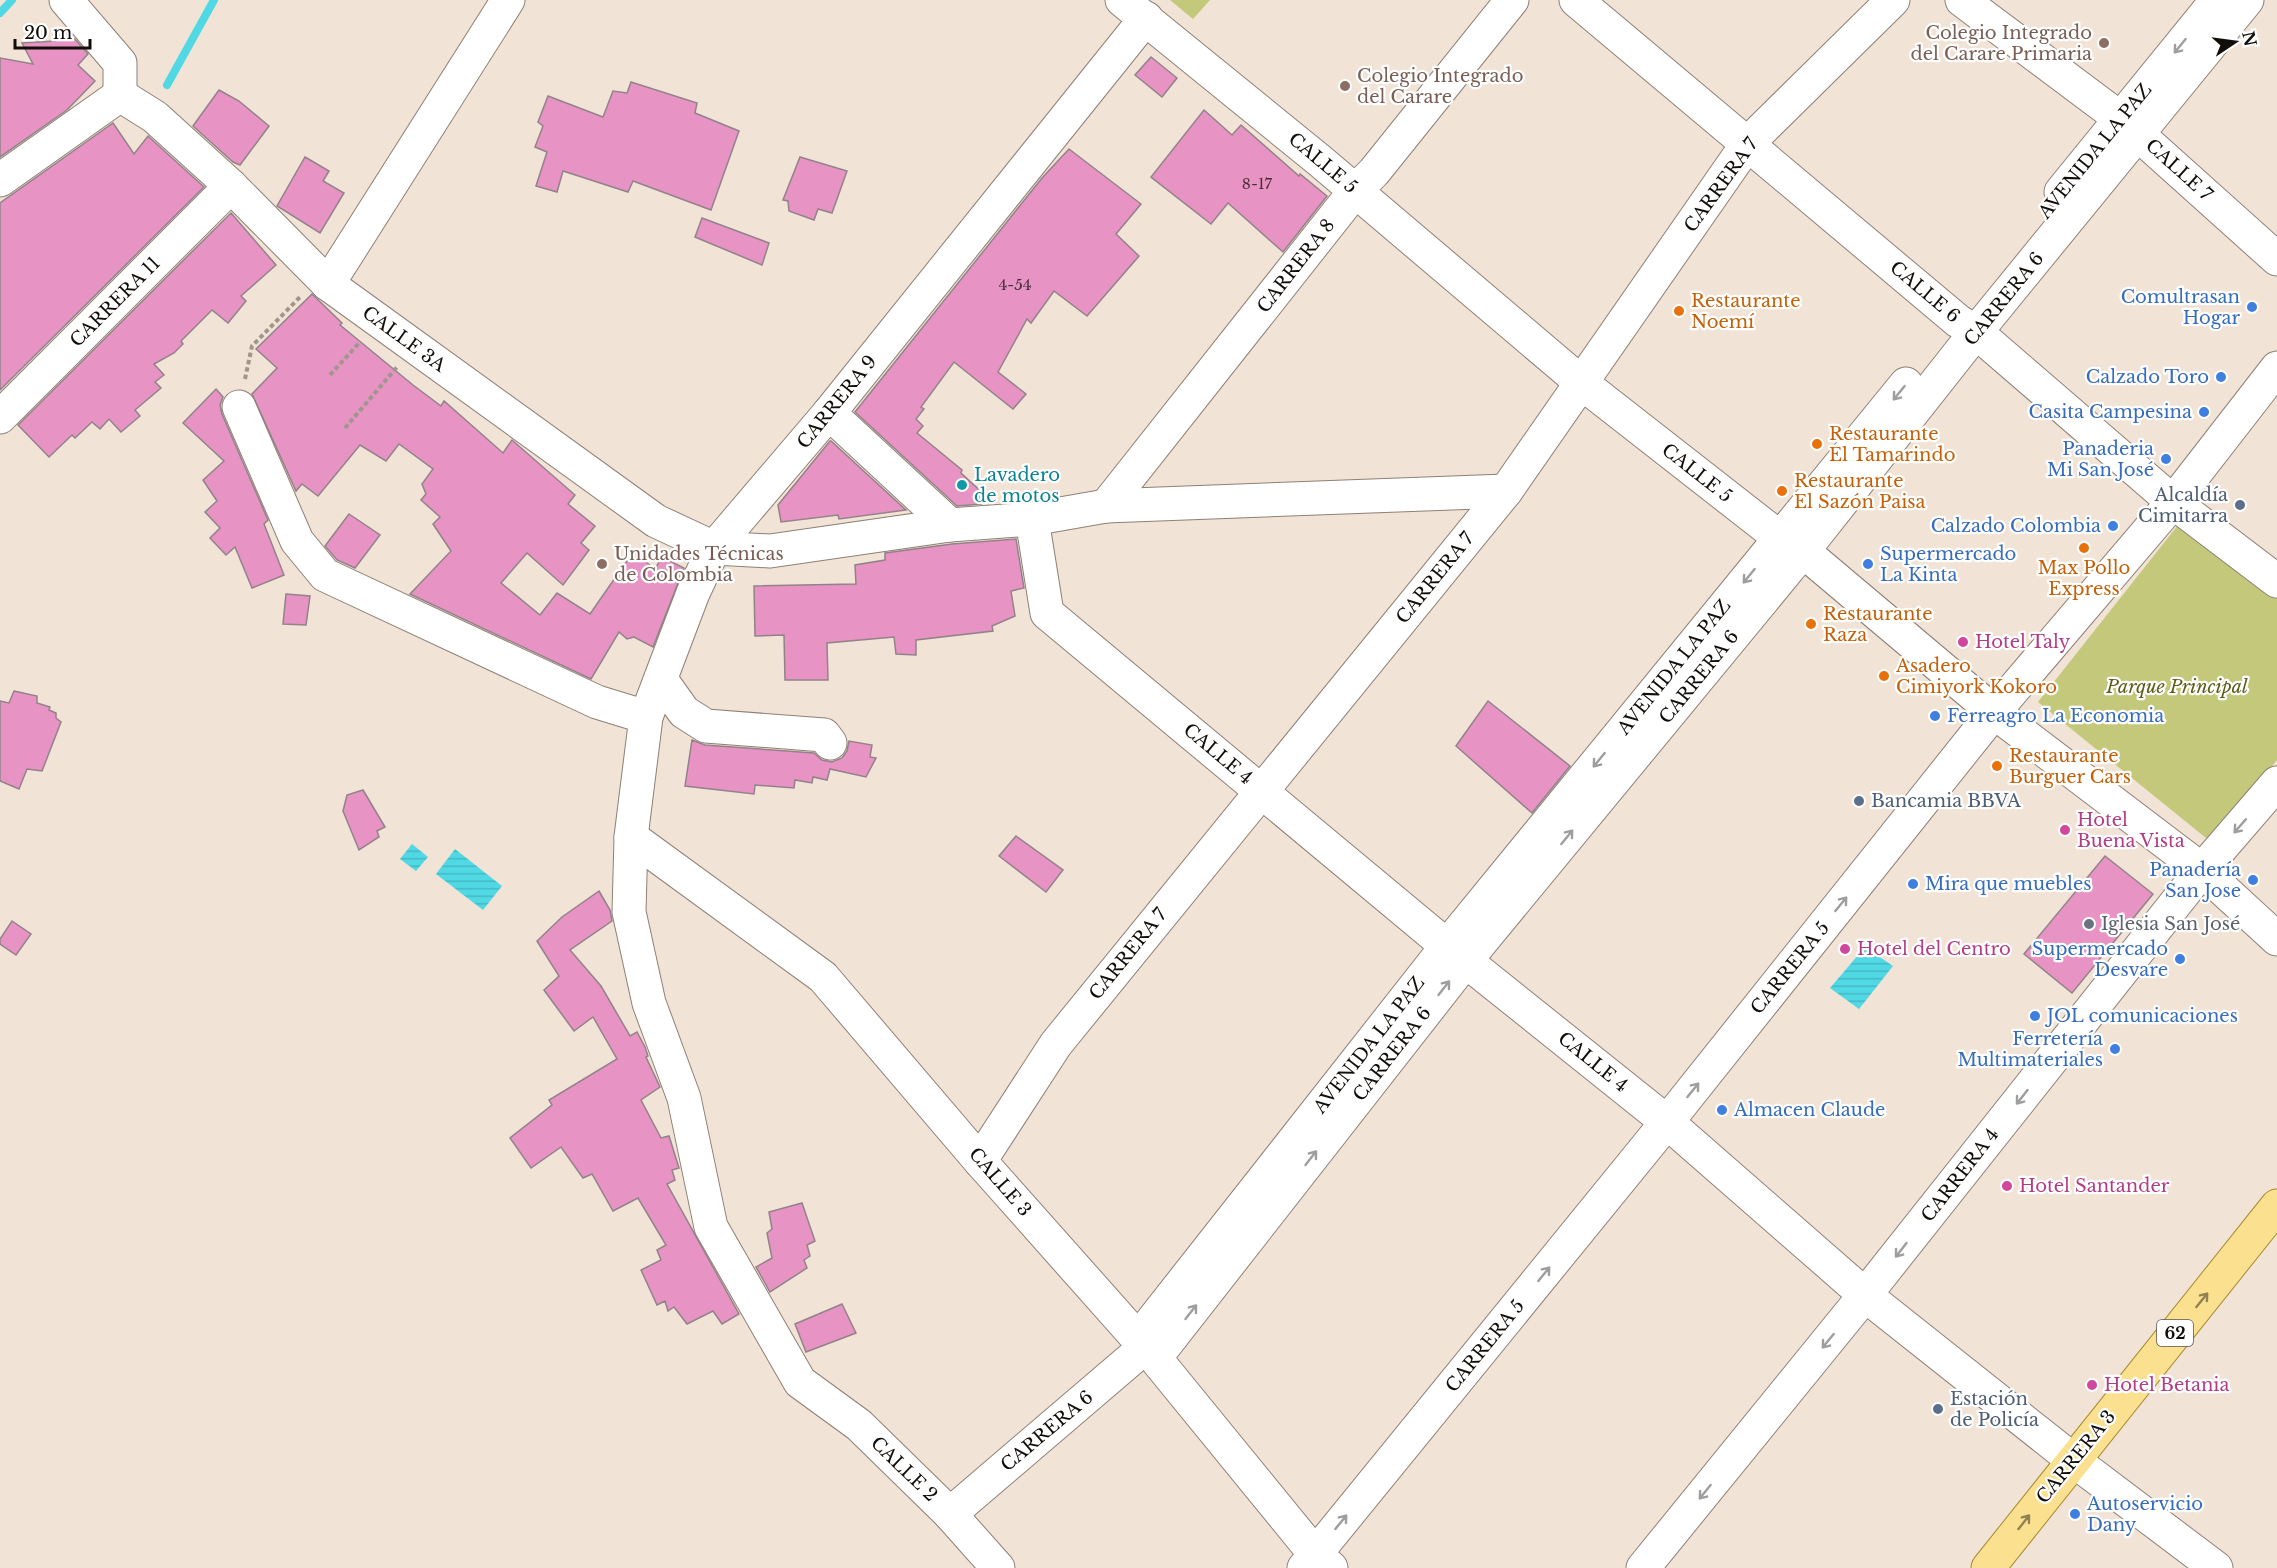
<svg xmlns="http://www.w3.org/2000/svg" width="2277" height="1568" font-family="'Libre Baskerville',serif">
<style>
.green{fill:#c4c87a}
.water{fill:url(#water-rules)}
.lines{fill:none;stroke-linecap:round;stroke-linejoin:round}
.stream{stroke:#50d9e5;stroke-width:8}
.building{fill:#e793c3;stroke:#92828a;stroke-width:1.5}
.minor-casing{stroke:#8e8075;stroke-width:35}
.major-casing{stroke:#a78a2f;stroke-width:35}
.path{stroke:#a0968c;stroke-width:4;stroke-dasharray:4.5 3;stroke-linecap:butt}
.minor{stroke:#fff;stroke-width:33}
.major{stroke:#fbe18f;stroke-width:33}
.oneway{stroke:#a09e9d}
.oneway2{stroke:#928253}
.education-dot{fill:#8d6e63;stroke:#fff;stroke-width:2}
.shop-dot{fill:#3f7fe0;stroke:#fff;stroke-width:2}
.food-dot{fill:#e8710a;stroke:#fff;stroke-width:2}
.culture-dot{fill:#0f9aa8;stroke:#fff;stroke-width:2}
.service-dot{fill:#5c6f8a;stroke:#fff;stroke-width:2}
.hotel-dot{fill:#d1479c;stroke:#fff;stroke-width:2}
.worship-dot{fill:#6b7280;stroke:#fff;stroke-width:2}
.labels{text-anchor:middle;dominant-baseline:central;stroke-width:4.5;stroke-linejoin:round;paint-order:stroke}
.number-label{font-size:15px;fill:#462e38}
.shield{fill:#fff;stroke:#585653;stroke-width:1.5}
.shield-label{font-size:16px;font-weight:bold;fill:#110d09}
.education-label{font-size:18px;fill:#785e54;stroke:#fff;text-anchor:start}
.street-label{font-size:18px;fill:#110d09;stroke:#fff}
.shop-label{font-size:18px;fill:#366cbe;stroke:#fff;text-anchor:end}
.food-label{font-size:18px;fill:#c56008;stroke:#fff;text-anchor:start}
.culture-label{font-size:18px;fill:#0d838f;stroke:#fff;text-anchor:start}
.service-label{font-size:18px;fill:#4e5e75;stroke:#fff;text-anchor:start}
.hotel-label{font-size:18px;fill:#b23c85;stroke:#fff;text-anchor:start}
.park-label{font-size:18px;font-style:italic;fill:#5a5c17;stroke:#fff}
.worship-label{font-size:18px;fill:#5b616d;stroke:#fff;text-anchor:start}
</style>
<defs>
<pattern id="water-rules" width="6" height="5" patternUnits="userSpaceOnUse" patternTransform="scale(1.5)"><rect width="6" height="5" fill="#50d9e5"/><path d="M0 2.5h6" fill="none" stroke="#45b9c3"/></pattern>
</defs>
<rect width="100%" height="100%" fill="#f1e3d6"/>
<!-- green -->
<g class="green">
<polygon points="1170,0 1210,0 1193,19"/>
<polygon points="2182,520 2277,599 2277,760 2211,842 2038,702"/>
</g>
<!-- water -->
<g class="water">
<polygon points="412,844 428,857 416,871 400,859"/>
<polygon points="455,849 502,886 483,910 436,874"/>
<polygon points="1865,947 1893,966 1859,1009 1830,988"/>
</g>
<g class="lines">
<!-- stream -->
<g class="stream">
<polyline points="0,13 12,0"/>
<polyline points="167,85 214,0"/>
</g>
</g>
<!-- building -->
<g class="building">
<polygon points="66,29 88,54 78,65 95,81 67,110 0,157 0,58 33,64 22,43 55,41"/>
<polygon points="1151,57 1177,78 1162,97 1135,75"/>
<polygon points="631,82 697,103 695,113 739,131 711,210 633,181 628,192 563,171 557,192 536,186 547,152 535,147 543,126 538,122 548,96 603,117 613,91 627,93"/>
<polygon points="219,90 239,101 269,126 240,165 233,162 193,126"/>
<polygon points="1204,110 1232,135 1241,125 1299,176 1300,174 1327,196 1283,252 1228,203 1211,224 1151,177"/>
<polygon points="113,123 134,154 148,136 204,187 0,390 0,203"/>
<polygon points="1069,149 1141,204 1116,234 1139,256 1087,316 1054,291 1031,323 1027,319 998,372 1026,394 1013,409 954,362 921,407 924,409 916,419 923,426 917,433 962,470 961,473 989,499 981,504 957,506 855,412 1042,178"/>
<polygon points="305,157 329,171 323,181 344,193 320,233 277,206"/>
<polygon points="800,157 847,171 832,213 818,209 814,220 789,211 788,201 783,200"/>
<polygon points="231,213 276,265 241,296 246,301 228,323 212,310 181,341 183,344 174,353 154,364 164,375 155,382 161,388 135,410 140,416 121,432 109,419 100,429 92,422 75,438 72,435 49,457 18,425"/>
<polygon points="702,218 769,243 762,265 695,237"/>
<polygon points="312,294 342,323 340,325 413,385 441,406 444,401 503,453 512,440 575,495 568,504 595,526 581,543 589,550 563,585 527,553 501,583 540,615 557,593 590,614 633,552 655,569 662,557 684,568 653,647 634,637 627,639 619,632 591,679 410,594 451,551 433,524 440,517 421,500 426,494 422,484 433,469 399,444 386,461 360,445 318,496 302,484 296,491 252,394 277,368 256,349"/>
<polygon points="216,389 223,397 220,405 222,414 268,520 264,524 284,575 252,588 235,547 226,555 210,538 220,528 205,512 217,501 203,480 224,461 183,423"/>
<polygon points="830,441 831,441 906,510 839,519 838,515 781,522 778,505"/>
<polygon points="349,514 380,535 355,568 337,560 325,546"/>
<polygon points="1016,539 1024,588 1011,591 1015,616 992,626 993,631 916,640 916,655 896,654 894,637 827,643 828,680 785,680 784,635 755,636 754,586 856,584 855,565 885,560 885,553 952,544"/>
<polygon points="286,594 310,596 306,625 283,624"/>
<polygon points="14,691 37,696 37,703 50,707 49,710 56,713 56,718 61,722 42,771 27,769 19,789 0,781 0,701 9,703"/>
<polygon points="1488,701 1570,766 1532,813 1456,746"/>
<polygon points="692,740 705,745 814,753 822,760 832,762 842,758 847,751 849,741 872,745 870,757 876,758 866,777 830,769 827,780 813,777 812,783 795,780 794,788 755,785 754,794 685,786"/>
<polygon points="363,790 385,827 377,831 379,837 359,850 343,811 347,795"/>
<polygon points="1016,836 1063,870 1046,892 999,856"/>
<polygon points="2105,856 2153,894 2072,993 2024,954"/>
<polygon points="599,891 610,910 612,921 570,950 601,986 630,1036 637,1032 645,1047 648,1056 646,1057 660,1087 641,1100 661,1138 669,1136 679,1168 672,1170 675,1180 667,1184 739,1314 722,1324 713,1311 687,1324 674,1307 668,1311 665,1301 657,1305 641,1270 661,1260 657,1250 666,1245 638,1198 613,1211 592,1174 583,1178 561,1147 531,1168 510,1138 552,1105 549,1100 617,1059 593,1017 574,1031 544,990 559,976 537,941 562,917"/>
<polygon points="12,921 31,934 16,955 0,944 0,939"/>
<polygon points="802,1203 815,1241 807,1245 810,1256 804,1260 807,1268 770,1292 756,1267 772,1258 767,1233 772,1229 769,1212"/>
<polygon points="842,1304 856,1333 806,1352 795,1324"/>
</g>
<g class="lines">
<defs>
<g id="minor">
<polyline points="66,0 120,63 120,95"/>
<polyline points="1122,0 1319,160 1583,384 1780,538 1803,551 1994,712 2202,870 2277,939"/>
<polyline points="1576,0 1958,321 1976,332 2173,502 2277,581"/>
<polyline points="1962,0 2121,119 2277,259"/>
<polyline points="120,95 155,117 231,186 328,284 656,521 714,548 770,551 950,525 1032,519 1106,506 1506,491"/>
<polyline points="0,180 120,95"/>
<polyline points="2061,192 2217,0"/>
<polyline points="328,284 508,0"/>
<polyline points="239,407 297,541 325,575 597,702 646,717"/>
<polyline points="829,413 950,525"/>
<polyline points="0,417 231,186"/>
<polyline points="1106,506 1355,191 1374,172 1512,0"/>
<polyline points="1032,519 1047,613 1447,946 1667,1122 1865,1295 2073,1460 2216,1568"/>
<polyline points="662,681 684,712 706,726 824,735 830,743"/>
<polyline points="631,837 823,977 980,1161 1155,1358 1315,1554 1331,1568"/>
<polyline points="980,1161 1056,1044 1506,491 1748,143 1893,0"/>
<polyline points="1138,1339 1447,946 1906,384"/>
<polyline points="1155,1358 1467,959 1803,551 1976,332 2247,0"/>
<polyline points="950,1514 1144,1348"/>
<polyline points="998,1568 950,1514 859,1425 800,1382 711,1227 684,1098 649,1003 629,912 631,837 646,717 693,593 714,548 829,413 1146,18"/>
<polyline points="1304,1568 1667,1122 1994,712 2173,502 2277,368"/>
<polyline points="1643,1568 1865,1295 2202,870 2277,783"/>
</g>
<polyline id="major" points="1988,1568 2277,1206"/>
</defs>
<!-- minor casing -->
<use href="#minor" class="minor-casing"/>
<!-- major casing -->
<use href="#major" class="major-casing"/>
<!-- path -->
<g class="path">
<polyline points="330,375 360,342"/>
<polyline points="245,379 252,346 301,296"/>
<polyline points="345,428 397,367"/>
</g>
<!-- minor -->
<use href="#minor" class="minor"/>
<!-- major -->
<use href="#major" class="major"/>
</g>
<!-- one-way arrows -->
<defs><path id="oneway-shaft" d="M-6 0H5M1.5-3L5.5 0L1.5 3" fill="none" stroke-width="1.6" stroke-linecap="round" stroke-linejoin="round" transform="scale(1.5)"/></defs>
<g class="oneway">
<use href="#oneway-shaft" transform="translate(2180 46) rotate(129)"/>
<use href="#oneway-shaft" transform="translate(1899 393) rotate(129)"/>
<use href="#oneway-shaft" transform="translate(1749 576) rotate(129)"/>
<use href="#oneway-shaft" transform="translate(1599 760) rotate(129)"/>
<use href="#oneway-shaft" transform="translate(2240 826) rotate(131)"/>
<use href="#oneway-shaft" transform="translate(1567 837) rotate(-51)"/>
<use href="#oneway-shaft" transform="translate(1841 904) rotate(-51)"/>
<use href="#oneway-shaft" transform="translate(1444 988) rotate(-52)"/>
<use href="#oneway-shaft" transform="translate(1693 1090) rotate(-51)"/>
<use href="#oneway-shaft" transform="translate(2022 1097) rotate(128)"/>
<use href="#oneway-shaft" transform="translate(1311 1158) rotate(-52)"/>
<use href="#oneway-shaft" transform="translate(1901 1250) rotate(128)"/>
<use href="#oneway-shaft" transform="translate(1544 1274) rotate(-51)"/>
<use href="#oneway-shaft" transform="translate(1191 1312) rotate(-52)"/>
<use href="#oneway-shaft" transform="translate(1828 1341) rotate(129)"/>
<use href="#oneway-shaft" transform="translate(1705 1492) rotate(129)"/>
<use href="#oneway-shaft" transform="translate(1341 1522) rotate(-51)"/>
</g>
<g class="oneway2">
<use href="#oneway-shaft" transform="translate(2202 1300) rotate(-51)"/>
<use href="#oneway-shaft" transform="translate(2024 1522) rotate(-52)"/>
</g>
<!-- markers -->
<g class="education-dot">
<circle cx="2104" cy="43" r="6"/>
<circle cx="1345" cy="86" r="6"/>
<circle cx="602" cy="564" r="6"/>
</g>
<g class="shop-dot">
<circle cx="2252" cy="307" r="6"/>
<circle cx="2221" cy="377" r="6"/>
<circle cx="2204" cy="412" r="6"/>
<circle cx="2166" cy="459" r="6"/>
<circle cx="2113" cy="526" r="6"/>
<circle cx="1868" cy="564" r="6"/>
<circle cx="1935" cy="716" r="6"/>
<circle cx="2253" cy="880" r="6"/>
<circle cx="1913" cy="884" r="6"/>
<circle cx="2180" cy="959" r="6"/>
<circle cx="2035" cy="1016" r="6"/>
<circle cx="2115" cy="1049" r="6"/>
<circle cx="1722" cy="1110" r="6"/>
<circle cx="2075" cy="1514" r="6"/>
</g>
<g class="food-dot">
<circle cx="1679" cy="311" r="6"/>
<circle cx="1817" cy="444" r="6"/>
<circle cx="1782" cy="491" r="6"/>
<circle cx="2084" cy="548" r="6"/>
<circle cx="1811" cy="624" r="6"/>
<circle cx="1884" cy="676" r="6"/>
<circle cx="1997" cy="766" r="6"/>
</g>
<circle class="culture-dot" cx="962" cy="485" r="6"/>
<g class="service-dot">
<circle cx="2240" cy="505" r="6"/>
<circle cx="1859" cy="801" r="6"/>
<circle cx="1938" cy="1409" r="6"/>
</g>
<g class="hotel-dot">
<circle cx="1963" cy="642" r="6"/>
<circle cx="2065" cy="830" r="6"/>
<circle cx="1845" cy="949" r="6"/>
<circle cx="2007" cy="1186" r="6"/>
<circle cx="2092" cy="1385" r="6"/>
</g>
<circle class="worship-dot" cx="2089" cy="924" r="6"/>
<g class="labels">
<!-- number labels -->
<g class="number-label">
<text x="1257" y="183">8-17</text>
<text x="1015" y="284">4-54</text>
</g>
<!-- shield labels -->
<rect class="shield" x="2157" y="1320" width="36" height="26" rx="4.5"/>
<g class="shield-label">
<text x="2175" y="1333">62</text>
</g>
<!-- education labels -->
<g class="education-label">
<text x="2092" y="33" text-anchor="end">Colegio Integrado<tspan x="2092" dy="21">del Carare Primaria</tspan></text>
<text x="1357" y="76">Colegio Integrado<tspan x="1357" dy="21">del Carare</tspan></text>
<text x="614" y="554">Unidades Técnicas<tspan x="614" dy="21">de Colombia</tspan></text>
</g>
<!-- street labels -->
<g class="street-label">
<text transform="translate(2095 151) rotate(-51)">AVENIDA LA PAZ</text>
<text transform="translate(1323 163) rotate(40)">CALLE 5</text>
<text transform="translate(2179 170) rotate(42)">CALLE 7</text>
<text transform="translate(1721 185) rotate(-54)">CARRERA 7</text>
<text transform="translate(1296 266) rotate(-52)">CARRERA 8</text>
<text transform="translate(1925 292) rotate(40)">CALLE 6</text>
<text transform="translate(2004 299) rotate(-51)">CARRERA 6</text>
<text transform="translate(115 302) rotate(-45)">CARRERA 11</text>
<text transform="translate(404 339) rotate(36)">CALLE 3A</text>
<text transform="translate(837 402) rotate(-51)">CARRERA 9</text>
<text transform="translate(1697 473) rotate(38)">CALLE 5</text>
<text transform="translate(1435 578) rotate(-51)">CARRERA 7</text>
<text transform="translate(1674 667) rotate(-51)">AVENIDA LA PAZ</text>
<text transform="translate(1699 677) rotate(-51)">CARRERA 6</text>
<text transform="translate(1218 754) rotate(40)">CALLE 4</text>
<text transform="translate(1128 954) rotate(-51)">CARRERA 7</text>
<text transform="translate(1790 968) rotate(-51)">CARRERA 5</text>
<text transform="translate(1369 1045) rotate(-52)">AVENIDA LA PAZ</text>
<text transform="translate(1392 1054) rotate(-52)">CARRERA 6</text>
<text transform="translate(1593 1062) rotate(39)">CALLE 4</text>
<text transform="translate(1960 1175) rotate(-52)">CARRERA 4</text>
<text transform="translate(1000 1182) rotate(49)">CALLE 3</text>
<text transform="translate(1485 1346) rotate(-51)">CARRERA 5</text>
<text transform="translate(1047 1431) rotate(-40)">CARRERA 6</text>
<text transform="translate(2076 1457) rotate(-51)">CARRERA 3</text>
<text transform="translate(904 1469) rotate(44)">CALLE 2</text>
</g>
<!-- shop labels -->
<g class="shop-label">
<text x="2240" y="297">Comultrasan<tspan x="2240" dy="21">Hogar</tspan></text>
<text x="2209" y="377">Calzado Toro</text>
<text x="2192" y="412">Casita Campesina</text>
<text x="2154" y="449">Panaderia<tspan x="2154" dy="21">Mi San José</tspan></text>
<text x="2101" y="526">Calzado Colombia</text>
<text x="1880" y="554" text-anchor="start">Supermercado<tspan x="1880" dy="21">La Kinta</tspan></text>
<text x="1947" y="716" text-anchor="start">Ferreagro La Economia</text>
<text x="2241" y="870">Panadería<tspan x="2241" dy="21">San Jose</tspan></text>
<text x="1925" y="884" text-anchor="start">Mira que muebles</text>
<text x="2168" y="949">Supermercado<tspan x="2168" dy="21">Desvare</tspan></text>
<text x="2047" y="1016" text-anchor="start">JOL comunicaciones</text>
<text x="2103" y="1039">Ferretería<tspan x="2103" dy="21">Multimateriales</tspan></text>
<text x="1734" y="1110" text-anchor="start">Almacen Claude</text>
<text x="2087" y="1504" text-anchor="start">Autoservicio<tspan x="2087" dy="21">Dany</tspan></text>
</g>
<!-- food labels -->
<g class="food-label">
<text x="1691" y="301">Restaurante<tspan x="1691" dy="21">Noemí</tspan></text>
<text x="1829" y="434">Restaurante<tspan x="1829" dy="21">El Tamarindo</tspan></text>
<text x="1794" y="481">Restaurante<tspan x="1794" dy="21">El Sazón Paisa</tspan></text>
<text x="2084" y="568" text-anchor="middle">Max Pollo<tspan x="2084" dy="21">Express</tspan></text>
<text x="1823" y="614">Restaurante<tspan x="1823" dy="21">Raza</tspan></text>
<text x="1896" y="666">Asadero<tspan x="1896" dy="21">Cimiyork Kokoro</tspan></text>
<text x="2009" y="756">Restaurante<tspan x="2009" dy="21">Burguer Cars</tspan></text>
</g>
<!-- culture labels -->
<g class="culture-label">
<text x="974" y="475">Lavadero<tspan x="974" dy="21">de motos</tspan></text>
</g>
<!-- service labels -->
<g class="service-label">
<text x="2228" y="495" text-anchor="end">Alcaldía<tspan x="2228" dy="21">Cimitarra</tspan></text>
<text x="1871" y="801">Bancamia BBVA</text>
<text x="1950" y="1399">Estación<tspan x="1950" dy="21">de Policía</tspan></text>
</g>
<!-- hotel labels -->
<g class="hotel-label">
<text x="1975" y="642">Hotel Taly</text>
<text x="2077" y="820">Hotel<tspan x="2077" dy="21">Buena Vista</tspan></text>
<text x="1857" y="949">Hotel del Centro</text>
<text x="2019" y="1186">Hotel Santander</text>
<text x="2104" y="1385">Hotel Betania</text>
</g>
<!-- park labels -->
<g class="park-label">
<text x="2177" y="687">Parque Principal</text>
</g>
<!-- worship labels -->
<g class="worship-label">
<text x="2101" y="924">Iglesia San José</text>
</g>
</g>
<!-- north arrow -->
<g transform="translate(2235 42) rotate(77)" stroke="#ffffff" stroke-width="4.5" paint-order="stroke">
<path d="M0-4.5L10 22L0 15L-10 22Z" fill="#110d09"/>
<text y="-9" font-size="16" font-weight="bold" text-anchor="middle" fill="#110d09">N</text>
</g>
<!-- scale -->
<path d="M15 39v9h75v-9" fill="none" stroke="#110d09" stroke-width="3"/>
<text x="24" y="39" font-size="18" fill="#110d09" stroke="#ffffff" stroke-width="4.5" paint-order="stroke">20 m</text>
</svg>
